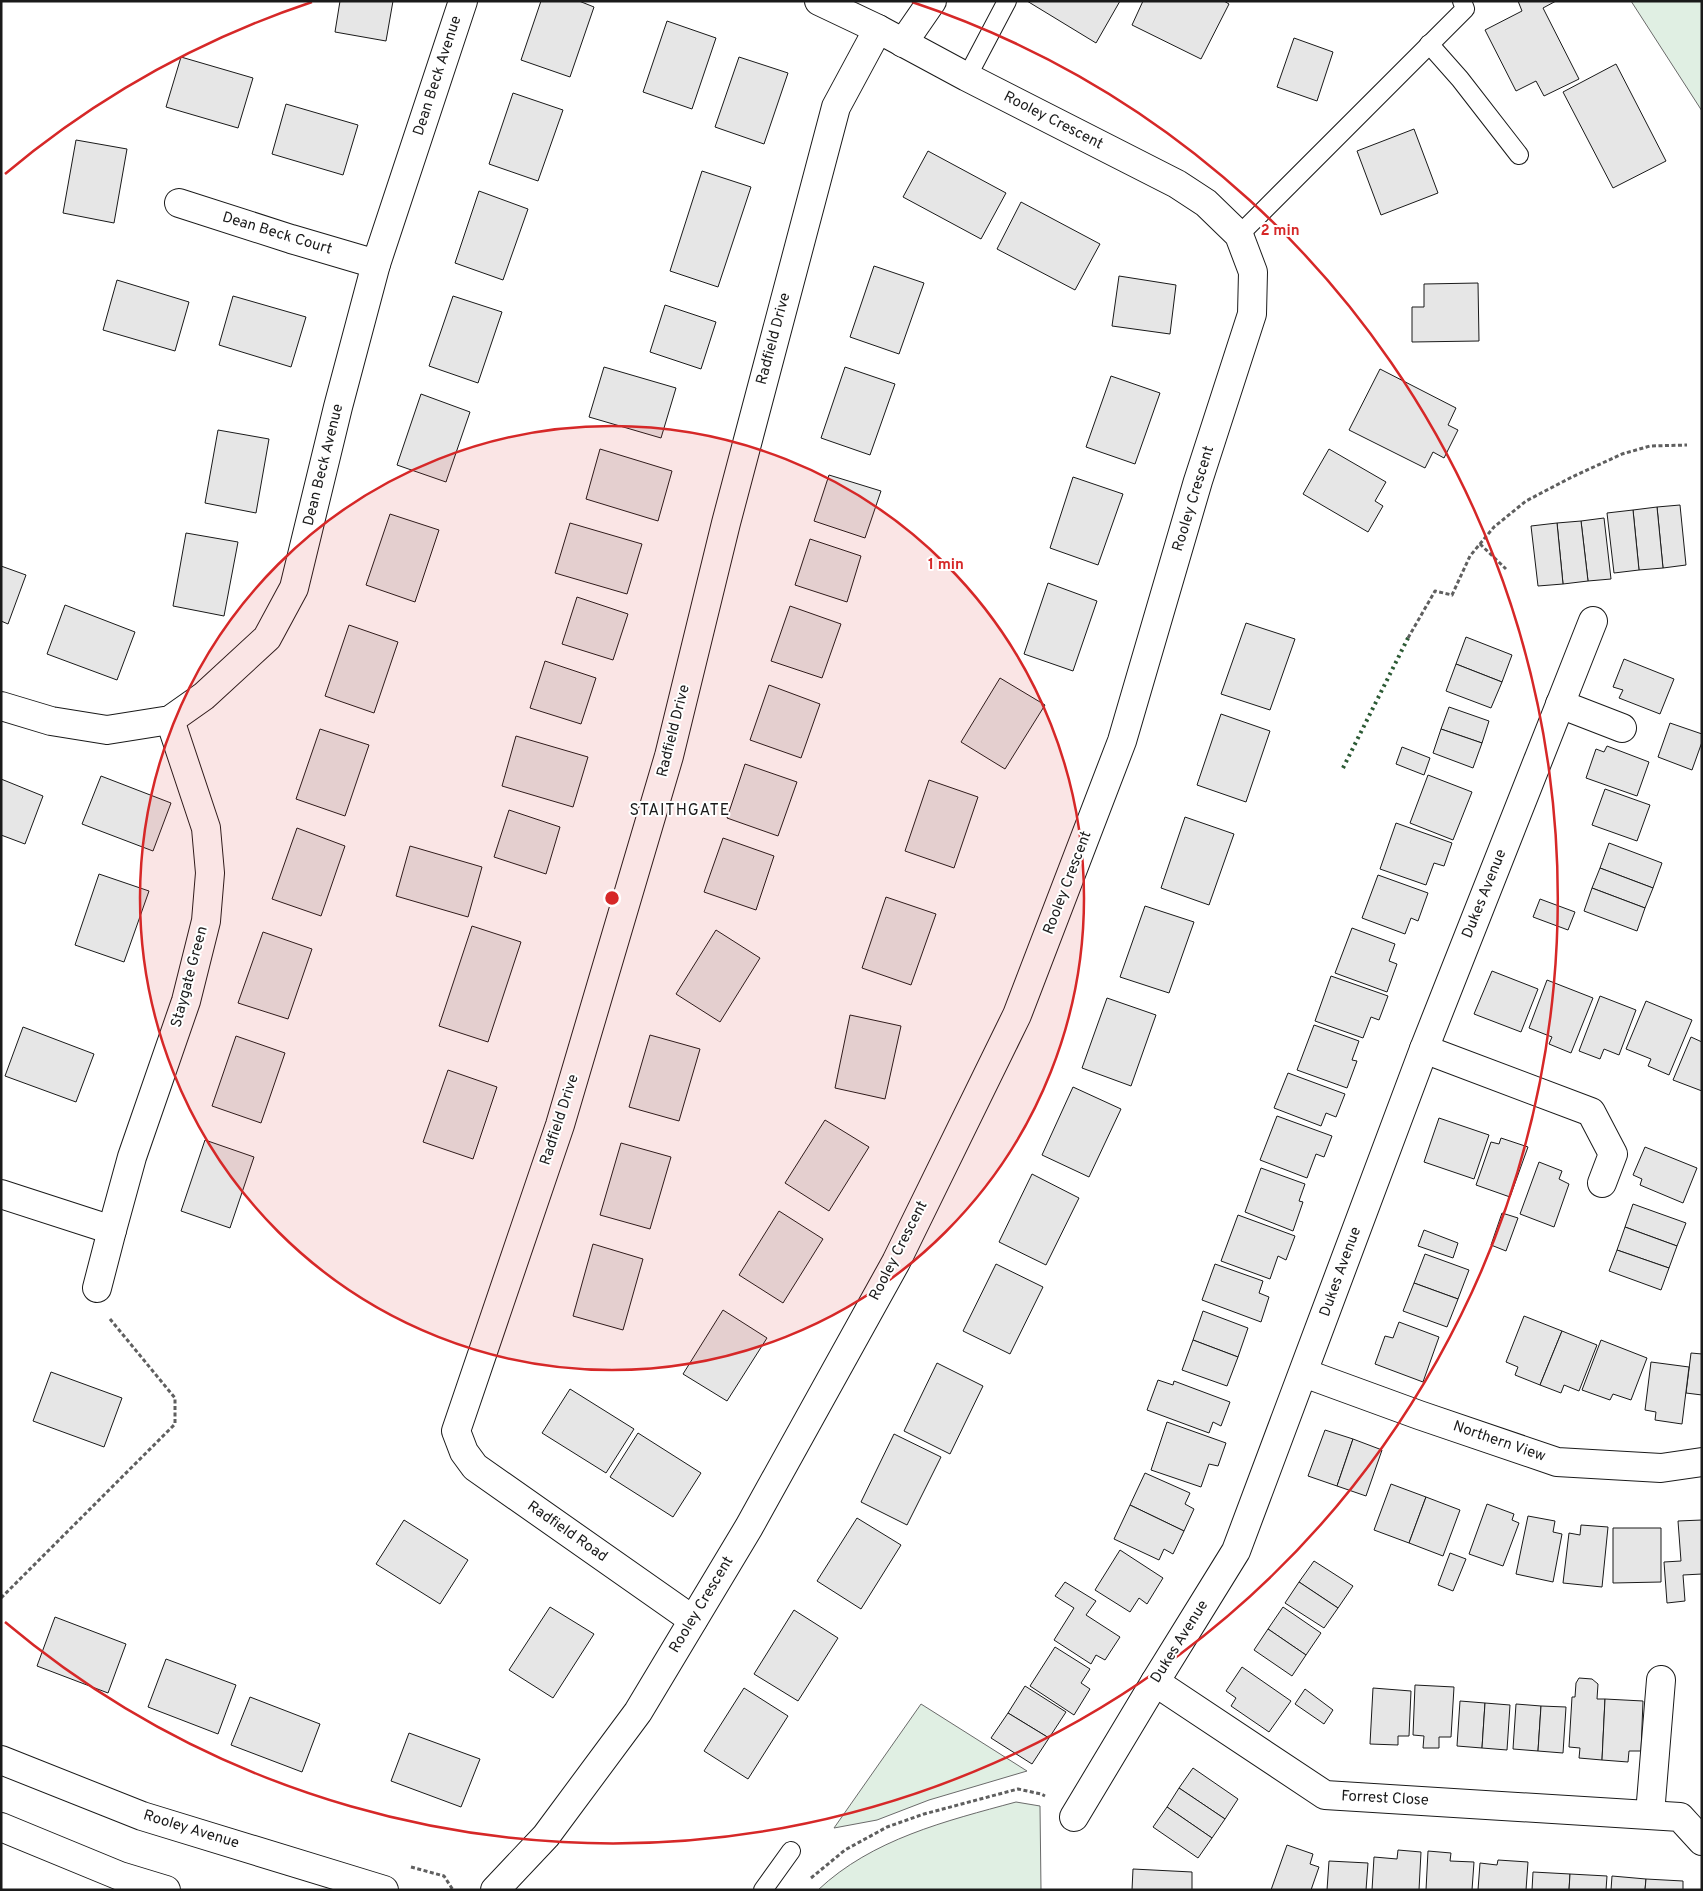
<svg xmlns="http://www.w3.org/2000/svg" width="1703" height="1891" font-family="Overpass,sans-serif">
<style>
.green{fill:#e0efe3;stroke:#6a6a6a}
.building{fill:#e6e6e6;stroke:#1a1a1a}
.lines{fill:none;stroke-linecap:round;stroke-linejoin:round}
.lane-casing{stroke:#1a1a1a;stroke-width:20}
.street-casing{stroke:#1a1a1a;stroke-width:30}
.highway-casing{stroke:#1a1a1a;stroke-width:30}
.path{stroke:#5f5f5f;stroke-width:3;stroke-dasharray:4 2.5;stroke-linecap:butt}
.lane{stroke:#fff;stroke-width:18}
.street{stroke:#fff;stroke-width:28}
.highway{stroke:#fff;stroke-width:28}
.hedge{stroke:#2b5a34;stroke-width:4;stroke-dasharray:2.5 4;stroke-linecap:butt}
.ring{fill:none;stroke:#d62828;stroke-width:2.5}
.labels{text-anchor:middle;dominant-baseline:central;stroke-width:4;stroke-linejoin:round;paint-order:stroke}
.street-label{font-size:15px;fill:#1a1a1a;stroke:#fff}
.neighbourhood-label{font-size:16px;letter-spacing:1px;fill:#1a1a1a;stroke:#fff}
.centre{fill:#d62828;stroke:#fff;stroke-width:2.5}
.ring-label{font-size:15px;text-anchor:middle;font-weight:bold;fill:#d62828;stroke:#fff;stroke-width:4;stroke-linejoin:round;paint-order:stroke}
</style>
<rect width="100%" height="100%" fill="#fff"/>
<!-- green -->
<g class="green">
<polygon points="1631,1 1702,1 1702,111"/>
<polygon points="921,1704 1027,1771 929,1800 877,1820 834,1828"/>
<path d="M1016 1802 1040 1806 1041 1890H818C872 1839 946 1821 1016 1802Z"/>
</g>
<!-- building -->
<g class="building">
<polygon points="340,1 393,1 386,41 335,32"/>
<polygon points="541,1 579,1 594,7 570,77 521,60"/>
<polygon points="1027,1 1120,1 1096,43"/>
<polygon points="1143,1 1224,1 1229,4 1201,59 1132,25"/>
<polygon points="1518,1 1556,1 1543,8 1579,79 1544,96 1536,81 1516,91 1485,30 1522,11"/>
<polygon points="667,21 716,38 692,109 643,92"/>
<polygon points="1294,38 1333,52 1317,101 1277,87"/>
<polygon points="181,57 253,78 238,128 166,107"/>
<polygon points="739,57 788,73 764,144 715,127"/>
<polygon points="1616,64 1666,161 1613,188 1563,92"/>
<polygon points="513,93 563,110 538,181 489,164"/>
<polygon points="286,104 358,125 343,175 272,154"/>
<polygon points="1414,129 1438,193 1381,215 1357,151"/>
<polygon points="76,140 127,149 114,223 63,213"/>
<polygon points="928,151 1006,193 981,239 903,197"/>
<polygon points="702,171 751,187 718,287 670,271"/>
<polygon points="479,191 528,209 503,280 455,263"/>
<polygon points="1021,202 1100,244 1075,290 997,249"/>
<polygon points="874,266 924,283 899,354 850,337"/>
<polygon points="1119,276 1176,285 1170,334 1112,326"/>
<polygon points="117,280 189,302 175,351 103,330"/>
<polygon points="1478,283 1479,341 1412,342 1412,307 1424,307 1424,284"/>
<polygon points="233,296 306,317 291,367 219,345"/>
<polygon points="453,296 502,312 478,383 429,366"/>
<polygon points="665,305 716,322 701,369 650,352"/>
<polygon points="604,367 676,388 661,438 589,417"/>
<polygon points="845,367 895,384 870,455 821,438"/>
<polygon points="1380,369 1456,408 1448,425 1458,430 1444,458 1433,452 1425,468 1349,430"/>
<polygon points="1111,376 1160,393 1135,464 1086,447"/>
<polygon points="421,394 470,412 446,482 397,465"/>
<polygon points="218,430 269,439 256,513 205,503"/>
<polygon points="600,449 672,471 658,521 586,499"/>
<polygon points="1329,449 1386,482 1375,501 1383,506 1368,532 1303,494"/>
<polygon points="829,475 881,491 865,538 814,521"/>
<polygon points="1073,477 1123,494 1098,565 1050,548"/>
<polygon points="1680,505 1686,565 1663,568 1657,507"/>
<polygon points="1657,507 1663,568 1639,570 1633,510"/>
<polygon points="1633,510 1639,570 1614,573 1607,513"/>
<polygon points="390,514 439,530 415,602 366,585"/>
<polygon points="1604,518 1611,579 1588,581 1581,521"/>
<polygon points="1581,521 1588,581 1563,584 1557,523"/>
<polygon points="570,523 642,544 627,594 555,573"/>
<polygon points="1557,523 1563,584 1538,586 1531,526"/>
<polygon points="186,533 238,542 224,616 173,606"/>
<polygon points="810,539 861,556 847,602 795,585"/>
<polygon points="1,566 26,575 8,624 1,621"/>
<polygon points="1048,583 1097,601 1073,671 1024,654"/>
<polygon points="577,597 628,614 613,660 562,644"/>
<polygon points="65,605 135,632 117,680 47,654"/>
<polygon points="790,606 841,624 822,678 771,661"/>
<polygon points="1246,623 1295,639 1270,710 1221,694"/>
<polygon points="349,625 398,642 374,713 325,696"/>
<polygon points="1466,637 1512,655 1502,682 1456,664"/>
<polygon points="1624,659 1674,679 1660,714 1619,698 1623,690 1613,687"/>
<polygon points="545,661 596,678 581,724 530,708"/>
<polygon points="1456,664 1502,682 1491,708 1446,691"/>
<polygon points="1000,678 1045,705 1005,769 961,742"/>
<polygon points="769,685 820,704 801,758 750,740"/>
<polygon points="1449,707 1489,721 1482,743 1441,729"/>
<polygon points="1221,714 1270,731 1246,802 1197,785"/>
<polygon points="1670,723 1702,734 1702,742 1692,770 1658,757"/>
<polygon points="320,729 369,745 345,816 296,799"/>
<polygon points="1441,729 1482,743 1473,768 1433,753"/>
<polygon points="516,736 588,757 573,807 502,786"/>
<polygon points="1607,746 1649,762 1637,796 1586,778 1596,749 1604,752"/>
<polygon points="1402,747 1430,758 1424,775 1396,764"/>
<polygon points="745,764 797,782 778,836 727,818"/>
<polygon points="1428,775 1472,792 1453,840 1410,823"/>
<polygon points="101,776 171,803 153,851 82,824"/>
<polygon points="1,779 43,796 25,844 1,835"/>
<polygon points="929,780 978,797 954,868 905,851"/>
<polygon points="1605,789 1650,805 1637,841 1592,825"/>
<polygon points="509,810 560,827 546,874 494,857"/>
<polygon points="1185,817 1234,834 1209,905 1161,888"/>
<polygon points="1396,823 1452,843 1444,866 1434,863 1426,885 1380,869"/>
<polygon points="297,828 345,846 321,916 272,899"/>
<polygon points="723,838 774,856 756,910 704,892"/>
<polygon points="1609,843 1662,863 1653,888 1600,868"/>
<polygon points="410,846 482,867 468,917 396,896"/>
<polygon points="1600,868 1653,888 1645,908 1592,888"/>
<polygon points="99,874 149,891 124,962 75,945"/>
<polygon points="1378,875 1428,893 1418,921 1411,918 1405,934 1362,918"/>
<polygon points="1592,888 1645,908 1637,931 1584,911"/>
<polygon points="886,897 936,914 911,985 862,968"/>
<polygon points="1540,899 1575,912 1568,930 1533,917"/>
<polygon points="1145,906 1194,922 1169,993 1120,977"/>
<polygon points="472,926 521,942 488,1042 439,1026"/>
<polygon points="1352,928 1395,944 1389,961 1397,964 1387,992 1335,973"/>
<polygon points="716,930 760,958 720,1022 676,994"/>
<polygon points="263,932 312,949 288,1019 238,1003"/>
<polygon points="1492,971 1538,989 1521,1032 1474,1014"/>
<polygon points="1331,976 1388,996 1379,1020 1371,1017 1363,1038 1315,1021"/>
<polygon points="1547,980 1593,998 1571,1053 1549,1044 1552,1037 1529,1028"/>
<polygon points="1600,996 1636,1010 1619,1055 1604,1049 1600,1059 1579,1051"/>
<polygon points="1107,998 1156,1015 1131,1086 1082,1068"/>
<polygon points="1646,1001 1692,1020 1669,1075 1648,1066 1651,1059 1626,1049"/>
<polygon points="850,1015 901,1026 885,1099 835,1088"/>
<polygon points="1314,1025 1359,1041 1352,1060 1357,1061 1347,1088 1297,1070"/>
<polygon points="23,1027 94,1054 76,1102 5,1076"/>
<polygon points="650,1035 700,1049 679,1121 629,1107"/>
<polygon points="236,1036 285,1053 261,1123 212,1106"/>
<polygon points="1691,1037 1702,1042 1702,1091 1673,1080"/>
<polygon points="448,1070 497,1087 473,1159 423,1142"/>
<polygon points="1288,1073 1345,1094 1336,1117 1326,1113 1321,1126 1274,1108"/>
<polygon points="1073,1087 1121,1109 1089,1177 1042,1155"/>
<polygon points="1277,1116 1332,1136 1324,1157 1316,1154 1307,1178 1260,1160"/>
<polygon points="1439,1118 1489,1135 1474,1179 1424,1162"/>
<polygon points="825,1120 869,1147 829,1211 785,1183"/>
<polygon points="1501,1138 1528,1147 1510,1197 1476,1185 1491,1142 1499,1144"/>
<polygon points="205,1140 254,1157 230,1228 181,1211"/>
<polygon points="621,1143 671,1157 650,1229 600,1215"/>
<polygon points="1645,1147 1697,1168 1683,1203 1640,1185 1642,1179 1633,1175"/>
<polygon points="1539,1162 1562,1171 1559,1179 1569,1184 1554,1227 1520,1214"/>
<polygon points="1261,1168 1305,1184 1299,1201 1303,1202 1293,1231 1245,1212"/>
<polygon points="1032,1174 1079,1198 1046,1265 999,1242"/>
<polygon points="1633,1204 1686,1223 1677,1246 1625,1227"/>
<polygon points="779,1211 823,1239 783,1303 739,1275"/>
<polygon points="1502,1213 1518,1218 1506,1251 1491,1245"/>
<polygon points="1238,1215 1295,1236 1286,1260 1278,1256 1270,1279 1221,1261"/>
<polygon points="1625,1227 1677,1246 1669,1268 1617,1250"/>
<polygon points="1424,1230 1458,1243 1453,1258 1418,1246"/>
<polygon points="593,1244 643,1259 623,1330 573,1316"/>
<polygon points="1617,1250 1669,1268 1661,1290 1609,1271"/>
<polygon points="1425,1254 1469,1270 1458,1299 1414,1283"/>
<polygon points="996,1264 1043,1287 1010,1354 963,1331"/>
<polygon points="1215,1264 1263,1281 1259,1293 1269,1297 1261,1322 1202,1300"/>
<polygon points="1414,1283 1458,1299 1447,1327 1403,1311"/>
<polygon points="723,1310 767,1338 727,1401 683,1374"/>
<polygon points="1203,1311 1248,1328 1238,1357 1193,1340"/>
<polygon points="1524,1316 1562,1331 1540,1385 1515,1375 1518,1367 1506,1362"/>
<polygon points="1399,1322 1439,1337 1423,1382 1375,1364 1385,1336 1393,1338"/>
<polygon points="1562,1331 1597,1345 1579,1391 1564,1385 1561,1393 1540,1385"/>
<polygon points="1193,1340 1238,1357 1227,1386 1182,1370"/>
<polygon points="1601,1340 1647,1358 1631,1400 1613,1394 1610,1400 1582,1390"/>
<polygon points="1691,1353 1702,1354 1702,1395 1686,1393"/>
<polygon points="1651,1362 1689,1367 1682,1424 1655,1420 1656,1412 1645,1410"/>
<polygon points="937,1363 983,1386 950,1454 904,1431"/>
<polygon points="51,1372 122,1398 104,1447 33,1421"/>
<polygon points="1158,1380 1173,1385 1174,1381 1230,1402 1221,1426 1213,1422 1209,1433 1147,1410"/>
<polygon points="570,1389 634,1429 606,1473 542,1433"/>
<polygon points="1167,1422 1226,1443 1218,1466 1209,1464 1201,1487 1151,1470"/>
<polygon points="1325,1430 1353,1439 1337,1486 1308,1476"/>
<polygon points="638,1433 701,1473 673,1517 610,1477"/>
<polygon points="894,1434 941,1457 907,1525 861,1502"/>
<polygon points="1353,1439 1382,1450 1366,1496 1337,1486"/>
<polygon points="1145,1473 1190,1493 1185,1504 1194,1509 1184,1531 1130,1505"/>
<polygon points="1391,1484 1426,1497 1409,1543 1374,1530"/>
<polygon points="1426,1497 1460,1510 1443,1556 1409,1543"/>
<polygon points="1487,1504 1514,1514 1512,1520 1519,1523 1503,1566 1469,1554"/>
<polygon points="1130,1505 1184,1531 1173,1554 1164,1549 1159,1560 1114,1539"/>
<polygon points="1528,1516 1555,1521 1553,1532 1562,1534 1553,1582 1516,1574"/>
<polygon points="857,1518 901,1545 861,1609 817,1581"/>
<polygon points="404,1520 468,1560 440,1604 376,1564"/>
<polygon points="1702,1520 1702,1574 1683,1575 1685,1601 1667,1603 1664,1562 1681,1561 1678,1521"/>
<polygon points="1581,1525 1608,1527 1602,1587 1563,1583 1569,1533 1580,1535"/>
<polygon points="1613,1528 1661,1528 1661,1582 1613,1583"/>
<polygon points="1120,1550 1163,1578 1147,1604 1139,1598 1130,1612 1095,1590"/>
<polygon points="1450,1553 1466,1559 1453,1591 1438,1585"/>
<polygon points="1314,1561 1353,1586 1338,1608 1299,1582"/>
<polygon points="1065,1582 1096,1601 1086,1615 1120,1637 1105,1660 1096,1655 1091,1664 1054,1640 1074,1608 1055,1596"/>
<polygon points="1299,1582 1338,1608 1324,1628 1285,1603"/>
<polygon points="550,1607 594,1634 553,1698 509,1670"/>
<polygon points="1283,1607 1321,1633 1306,1655 1268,1629"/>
<polygon points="794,1610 838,1638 798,1701 754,1674"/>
<polygon points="55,1617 126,1644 108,1693 37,1666"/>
<polygon points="1268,1629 1306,1655 1292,1676 1254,1650"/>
<polygon points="1055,1647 1090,1669 1081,1683 1090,1689 1074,1715 1030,1686"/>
<polygon points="166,1659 236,1685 218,1734 148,1707"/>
<polygon points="1242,1667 1291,1701 1269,1732 1231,1706 1236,1698 1226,1691"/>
<polygon points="1579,1678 1592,1679 1598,1684 1597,1699 1605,1699 1602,1760 1579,1758 1580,1748 1569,1747 1572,1697 1575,1697 1576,1683"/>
<polygon points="1415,1685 1454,1687 1451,1737 1439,1737 1439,1748 1423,1748 1424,1736 1413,1735"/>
<polygon points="1025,1686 1066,1712 1049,1738 1008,1713"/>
<polygon points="744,1688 788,1716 748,1779 704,1751"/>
<polygon points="1373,1688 1411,1691 1409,1736 1398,1736 1398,1745 1370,1744"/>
<polygon points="1305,1689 1333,1710 1324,1724 1295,1704"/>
<polygon points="250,1697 320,1724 302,1772 231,1745"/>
<polygon points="1605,1699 1643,1701 1641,1751 1629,1751 1628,1762 1602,1760"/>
<polygon points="1460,1701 1485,1703 1482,1748 1457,1746"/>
<polygon points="1485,1703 1510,1705 1507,1750 1482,1748"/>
<polygon points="1516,1704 1541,1706 1538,1751 1513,1749"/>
<polygon points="1541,1706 1566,1707 1563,1753 1538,1751"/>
<polygon points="1008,1713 1049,1738 1032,1764 991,1738"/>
<polygon points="409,1733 480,1759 461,1807 391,1781"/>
<polygon points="1193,1768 1238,1799 1225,1819 1179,1788"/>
<polygon points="1179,1788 1225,1819 1212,1838 1167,1807"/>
<polygon points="1167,1807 1212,1838 1198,1858 1153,1827"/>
<polygon points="1287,1845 1313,1854 1310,1864 1319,1867 1311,1890 1271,1890"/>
<polygon points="1398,1850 1421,1852 1419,1890 1372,1890 1374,1857 1397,1859"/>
<polygon points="1428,1851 1451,1853 1450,1861 1474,1862 1472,1890 1426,1890"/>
<polygon points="1498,1860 1528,1862 1526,1890 1478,1890 1480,1863 1497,1865"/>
<polygon points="1329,1861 1368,1863 1366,1890 1327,1890"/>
<polygon points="1133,1869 1192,1872 1192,1890 1132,1890"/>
<polygon points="1533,1872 1570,1874 1569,1890 1532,1890"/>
<polygon points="1570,1874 1607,1876 1606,1890 1569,1890"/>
<polygon points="1612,1876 1646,1879 1645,1890 1611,1890"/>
<polygon points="1646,1879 1683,1881 1683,1890 1645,1890"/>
</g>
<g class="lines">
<defs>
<g id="lane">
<polyline points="1429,44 1460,79 1519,155"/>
<polyline points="967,77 1007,1"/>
<polyline points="1239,235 1465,9 1462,1"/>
<polyline points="763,1890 791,1851"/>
</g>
<g id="street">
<polyline points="903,43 932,1"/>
<polyline points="179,203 291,239 376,264"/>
<polyline points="1560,704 1622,728"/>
<polyline points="1,706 51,721 107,730 170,720 204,696 267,638 294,588 338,407 376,264 463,1"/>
<polyline points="1424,1049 1591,1112 1613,1154 1602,1183"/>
<polyline points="1,1194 112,1230 97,1288"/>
<polyline points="112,1230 132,1157 186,1001 206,921 210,873 206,828 170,720"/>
<polyline points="1304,1373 1419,1415 1557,1462 1661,1468 1702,1462"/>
<polyline points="693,1620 475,1467 464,1452 456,1431 560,1125 669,756 726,523 836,107 878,29"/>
<polyline points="1155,1682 1325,1795 1680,1817 1702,1841"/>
<polyline points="1650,1814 1661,1680"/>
<polyline points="1074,1817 1155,1682 1236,1551 1424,1049 1593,621"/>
<polyline points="495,1890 546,1836 638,1712 749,1527 896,1262 1017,1015 1122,741 1198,481 1252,314 1253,272 1239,235 1206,203 1177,184 967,77 878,29 819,1"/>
</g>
<g id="highway">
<polyline points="1,1760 142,1816 384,1890"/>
<polyline points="1,1827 120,1876 166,1890"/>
</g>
</defs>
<!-- lane casing -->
<use href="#lane" class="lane-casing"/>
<!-- street casing -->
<use href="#street" class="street-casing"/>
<!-- highway casing -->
<use href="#highway" class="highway-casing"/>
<!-- path -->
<g class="path">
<polyline points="1480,544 1506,569"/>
<polyline points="1408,638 1435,591 1452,595 1470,556 1494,527 1526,501 1572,477 1622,454 1650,446 1687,445"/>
<polyline points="1,1598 175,1424 175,1398 110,1319"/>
<polyline points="411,1867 444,1876 453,1890"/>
<polyline points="811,1878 845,1850 887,1827 924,1814 1018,1789 1041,1794 1045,1796"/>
</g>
<!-- lane -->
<use href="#lane" class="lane"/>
<!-- street -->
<use href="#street" class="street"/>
<!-- highway -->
<use href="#highway" class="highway"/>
<!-- hedge -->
<polyline class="hedge" points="1343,768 1408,638"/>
</g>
<!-- distance rings -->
<circle cx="612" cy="898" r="472" fill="#d62828" fill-opacity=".12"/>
<g class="ring">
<circle cx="612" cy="898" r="472"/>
<path d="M5 174A945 945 0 0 1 312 2M912 2A945 945 0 1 1 5 1622"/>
</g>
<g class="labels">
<!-- street labels -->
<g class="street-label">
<text transform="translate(438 76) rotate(-72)">Dean Beck Avenue</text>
<text transform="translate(1053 121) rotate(27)">Rooley Crescent</text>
<text transform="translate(277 234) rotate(17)">Dean Beck Court</text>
<text transform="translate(774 339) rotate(-75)">Radfield Drive</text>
<text transform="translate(324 465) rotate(-76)">Dean Beck Avenue</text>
<text transform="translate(1194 499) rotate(-73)">Rooley Crescent</text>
<text transform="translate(674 731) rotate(-76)">Radfield Drive</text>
<text transform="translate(1068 883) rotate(-69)">Rooley Crescent</text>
<text transform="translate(1485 894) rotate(-68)">Dukes Avenue</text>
<text transform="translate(190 977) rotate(-75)">Staygate Green</text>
<text transform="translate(560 1120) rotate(-72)">Radfield Drive</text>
<text transform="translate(899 1251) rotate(-63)">Rooley Crescent</text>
<text transform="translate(1341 1272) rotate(-70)">Dukes Avenue</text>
<text transform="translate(1499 1442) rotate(19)">Northern View</text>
<text transform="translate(567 1532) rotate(35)">Radfield Road</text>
<text transform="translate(702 1605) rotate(-59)">Rooley Crescent</text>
<text transform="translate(1180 1642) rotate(-58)">Dukes Avenue</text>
<text transform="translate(1385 1799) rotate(3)">Forrest Close</text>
<text transform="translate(191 1830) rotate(17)">Rooley Avenue</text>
</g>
<!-- neighbourhood labels -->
<g class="neighbourhood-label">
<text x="680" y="811">STAITHGATE</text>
</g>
</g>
<circle cx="612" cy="898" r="8" class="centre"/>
<g class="ring-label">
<text x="1280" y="235">2 min</text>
<text x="946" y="569">1 min</text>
</g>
<!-- border -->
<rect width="1703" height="1891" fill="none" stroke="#1a1a1a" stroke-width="5"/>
</svg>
